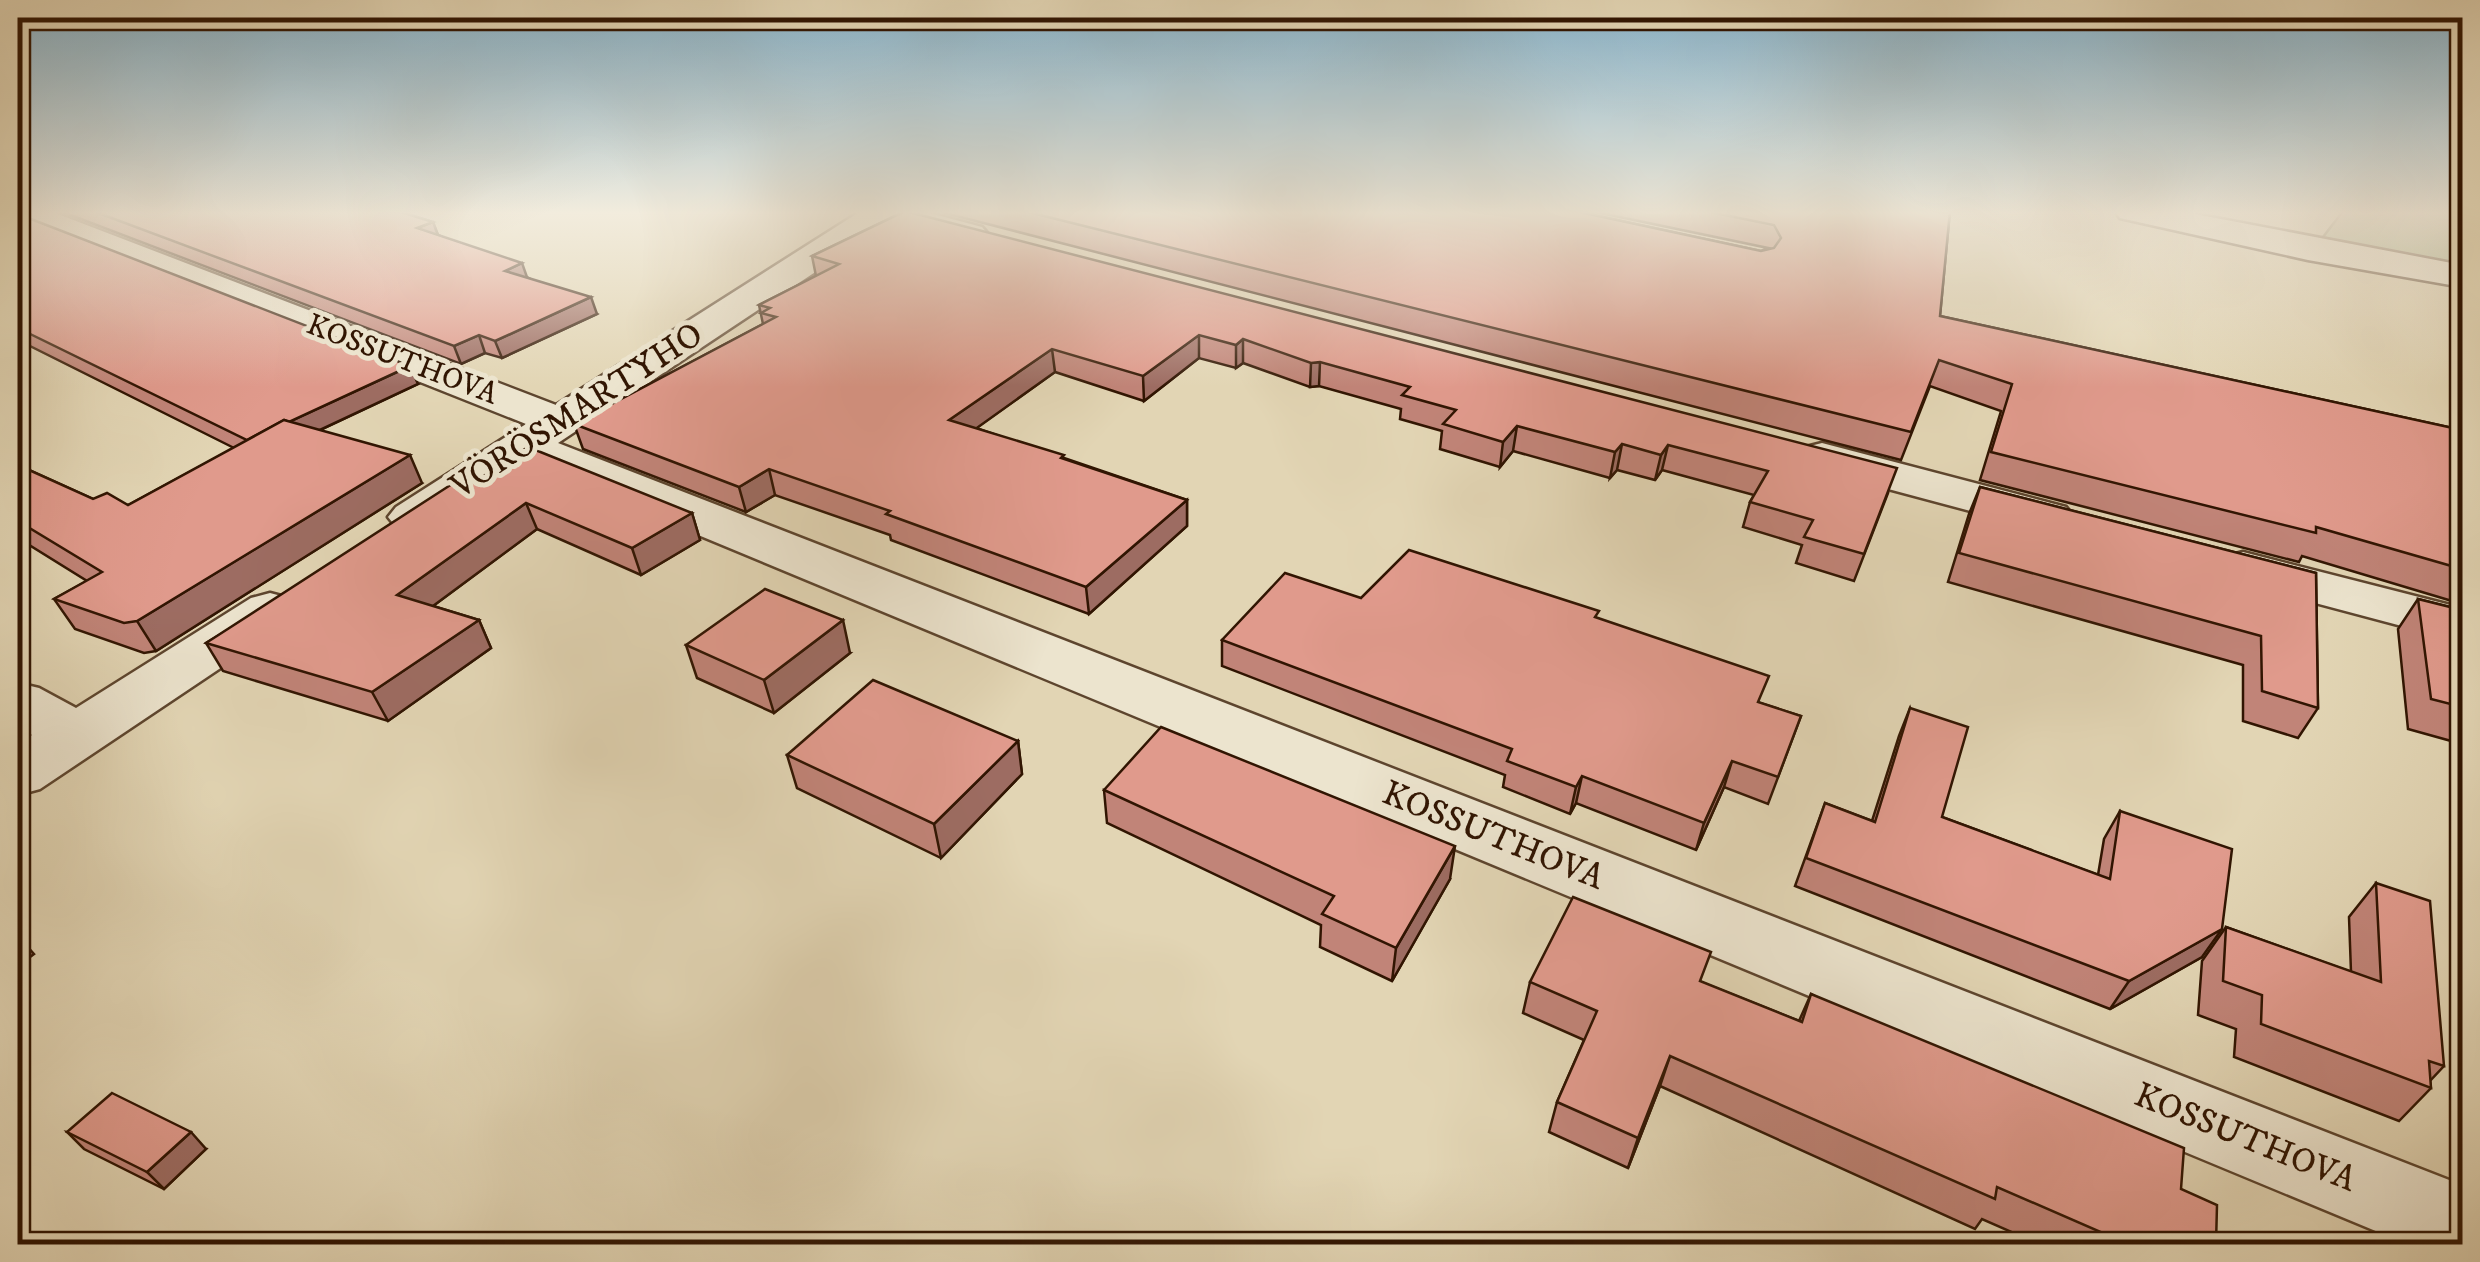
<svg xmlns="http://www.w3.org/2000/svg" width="2480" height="1262" font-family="'IM FELL DW Pica',serif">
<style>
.green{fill:#adbe92;stroke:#6f6a4a;stroke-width:2.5}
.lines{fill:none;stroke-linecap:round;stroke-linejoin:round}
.minor-casing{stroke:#5d452e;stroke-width:5}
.minor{fill:#ece4ce;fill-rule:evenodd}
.wall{fill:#c18478;stroke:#311502;stroke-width:2.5}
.shaded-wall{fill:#9d6c62;stroke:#311502;stroke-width:2.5}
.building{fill:#e09a8c;stroke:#311502;stroke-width:2.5}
.labels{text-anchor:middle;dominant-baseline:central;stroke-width:10;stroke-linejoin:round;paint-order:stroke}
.far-street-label{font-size:30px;fill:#311502;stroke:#ece4ce}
.street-label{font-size:35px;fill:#311502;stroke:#ece4ce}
</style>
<rect width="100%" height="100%" fill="#e2d5b4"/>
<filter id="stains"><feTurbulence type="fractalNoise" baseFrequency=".002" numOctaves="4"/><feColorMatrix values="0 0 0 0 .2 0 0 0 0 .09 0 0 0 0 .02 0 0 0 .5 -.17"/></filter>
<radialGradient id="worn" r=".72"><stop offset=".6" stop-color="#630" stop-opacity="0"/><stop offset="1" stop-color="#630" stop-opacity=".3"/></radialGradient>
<!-- green -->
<polygon class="green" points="2343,211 2462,211 2462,268 2320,241"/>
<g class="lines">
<defs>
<g id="minor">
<polygon points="18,211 50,211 556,405 861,211 922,211 982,227 988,234 982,241 970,245 889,223 558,443 2462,1185 2462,1244 2407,1244 527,464 430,527 413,532 396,527 388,517 396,507 526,424 18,222"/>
<polygon points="2115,211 2179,211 2462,265 2462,287 2308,260 2120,218"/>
<polygon points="1822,443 2066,507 2074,517 2066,527 2049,532 1806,467 1799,457 1806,447"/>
<polygon points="2243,552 2462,608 2462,642 2225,579 2217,568 2225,557"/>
<polygon points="270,593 289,598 297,610 289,622 40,789 18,795 18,744 32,735 18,727 18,683 39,688 76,708 251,598"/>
</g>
</defs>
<!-- minor casing -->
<use href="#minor" class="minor-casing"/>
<!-- minor -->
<use href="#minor" class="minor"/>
</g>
<!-- wall -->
<g class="wall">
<polygon points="60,211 398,211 433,222 438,235 527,277 597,314 502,358 485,353 461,364"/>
<polygon points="905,211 1888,493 1854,581 1796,563 1802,545 1743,527 1750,502 1754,495 1662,470 1655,480 1617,470 1610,478 1513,451 1500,467 1440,449 1442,431 1400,419 1401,409 1319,386 1310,387 1243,363 1236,368 1199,358 1144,401 1055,372 976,428 1187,500 1187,526 1089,614 891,540 890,535 775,495 746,512 583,449 574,424 763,324 759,305 816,276 812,256"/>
<polygon points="945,211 1575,211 1761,251 1768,248 1591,211 1950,211 1940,316 2462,430 2462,604 2302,556 2299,562 1980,480 2001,411 1930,386 1901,460 945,213"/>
<polygon points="18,214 418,384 320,430 422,483 156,651 144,653 75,629 54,599 87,581 18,538 18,465 93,499 128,505 234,448 18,340"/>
<polygon points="482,477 692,513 700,540 641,575 537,529 433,606 479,620 491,648 388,721 223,671 206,643"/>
<polygon points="1980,487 2316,573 2318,708 2298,738 2243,721 2243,665 1948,582 1969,514"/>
<polygon points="1361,598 1597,618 1760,703 1801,716 1768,804 1724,787 1696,850 1576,803 1570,814 1503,787 1505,775 1222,666 1222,640"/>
<polygon points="2418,599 2462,610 2462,744 2408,729 2398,629"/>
<polygon points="686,645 850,653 774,713 697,678"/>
<polygon points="1910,708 1942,817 2098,875 2104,839 2120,811 2202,957 2110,1009 1795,886 1825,803 1872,821 1899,736"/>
<polygon points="1018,741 1022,774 941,858 797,788 787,755"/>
<polygon points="1104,790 1450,879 1392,981 1320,947 1321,925 1107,823"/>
<polygon points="2376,883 2444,1066 2430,1081 2431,1088 2399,1121 2234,1057 2236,1029 2198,1015 2202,961 2226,927 2351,972 2349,917"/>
<polygon points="1530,982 1701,982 1799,1021 1811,994 2181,1189 2216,1244 2039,1244 1982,1219 1975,1229 1660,1086 1628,1168 1549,1132 1557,1102 1584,1040 1523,1013"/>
<polygon points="67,1132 206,1149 164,1189 84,1149"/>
</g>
<!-- shaded-wall -->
<g class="shaded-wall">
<polygon points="433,222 439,238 417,228"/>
<polygon points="522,263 528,280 505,271"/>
<polygon points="591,297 597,314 502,358 495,341"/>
<polygon points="479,335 485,353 461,364 454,346"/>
<polygon points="1199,335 1199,358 1144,401 1143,376"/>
<polygon points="1243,339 1243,363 1236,368 1236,345"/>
<polygon points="1052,349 1055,372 953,445 949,420"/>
<polygon points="1320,362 1319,386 1310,387 1311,363"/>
<polygon points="410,366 418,384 258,459 248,441"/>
<polygon points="1517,426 1513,451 1500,467 1503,442"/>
<polygon points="1622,444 1617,470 1610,478 1615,452"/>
<polygon points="1668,445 1662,470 1655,480 1661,455"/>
<polygon points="410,455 422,483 156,651 137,621"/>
<polygon points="769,469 775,495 746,512 739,487"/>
<polygon points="1187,500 1187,526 1089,614 1086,587"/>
<polygon points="526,503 537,529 410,623 397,595"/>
<polygon points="692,513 700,540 641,575 632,548"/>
<polygon points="479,620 491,648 388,721 372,692"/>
<polygon points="843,620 850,653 774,713 764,680"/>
<polygon points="1018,741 1022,774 941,858 934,824"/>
<polygon points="1732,761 1724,787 1696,850 1704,823"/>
<polygon points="1582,776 1576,803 1570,814 1576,787"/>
<polygon points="1455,846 1450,879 1392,981 1396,948"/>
<polygon points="2222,929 2202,957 2110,1009 2129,981"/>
<polygon points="18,936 34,954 18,966"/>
<polygon points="1670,1056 1660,1086 1628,1168 1638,1138"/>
<polygon points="191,1132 206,1149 164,1189 147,1172"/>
</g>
<!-- building -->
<g class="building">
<polygon points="93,211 398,211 433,222 417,228 522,263 505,271 591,297 495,341 479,335 454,346"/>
<polygon points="905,211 1897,468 1864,554 1804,537 1813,520 1750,502 1768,471 1668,445 1661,455 1622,444 1615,452 1517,426 1503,442 1443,424 1456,410 1402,395 1410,387 1320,362 1311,363 1243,339 1236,345 1199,335 1143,376 1052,349 949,420 1064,455 1061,458 1187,500 1086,587 886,514 890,511 769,469 739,487 574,424 776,317 761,313 770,308 759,305 839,264 812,256"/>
<polygon points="1024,211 1575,211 1761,251 1774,248 1781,238 1774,225 1705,211 1950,211 1940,316 2462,430 2462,569 2316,527 2316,533 1991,452 2012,384 1939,360 1911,432"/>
<polygon points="18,214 410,366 289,422 284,420 247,440 18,328"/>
<polygon points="284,420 410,455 137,621 124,623 54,599 102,572 18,521 18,465 93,499 107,493 128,505"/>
<polygon points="528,447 692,513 632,548 526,503 397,595 479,620 372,692 206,643 469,473 482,477"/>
<polygon points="1980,487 2316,573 2318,708 2262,691 2261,636 1959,553"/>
<polygon points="1409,550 1599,611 1595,617 1769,676 1758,702 1801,716 1778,777 1732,761 1704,823 1582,776 1576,787 1507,761 1512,749 1222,640 1285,573 1361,598"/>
<polygon points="765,589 843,620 764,680 686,645"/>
<polygon points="2418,599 2462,610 2462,707 2431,699"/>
<polygon points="873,680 1018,741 934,824 787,755"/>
<polygon points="1910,708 1968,727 1942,817 2110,879 2120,811 2232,849 2222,929 2129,981 1806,858 1825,803 1875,822"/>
<polygon points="1161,727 1455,846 1396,948 1322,914 1334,896 1104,790"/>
<polygon points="2376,883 2430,901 2444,1066 2429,1061 2431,1088 2261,1024 2262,995 2223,981 2226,927 2381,982"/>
<polygon points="1573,897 1711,952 1700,981 1802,1022 1811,994 2184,1148 2181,1189 2217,1205 2216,1244 2128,1244 1997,1187 1995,1199 1670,1056 1638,1138 1557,1102 1597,1011 1530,982"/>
<polygon points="112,1093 191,1132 147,1172 67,1132"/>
</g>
<!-- sky -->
<linearGradient id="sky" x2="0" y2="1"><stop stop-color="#87b6d0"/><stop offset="0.55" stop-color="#f2ecdd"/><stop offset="1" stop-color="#f2ecdd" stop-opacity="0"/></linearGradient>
<rect width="2480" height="387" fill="url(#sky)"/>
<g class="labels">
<!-- far-street labels -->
<g class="far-street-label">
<text transform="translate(402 360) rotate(21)">KOSSUTHOVA</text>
</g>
<!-- street labels -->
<g class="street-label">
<text transform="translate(577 411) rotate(-33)">VÖRÖSMARTYHO</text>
<text transform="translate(1493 836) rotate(22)">KOSSUTHOVA</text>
<text transform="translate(2245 1138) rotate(22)">KOSSUTHOVA</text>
</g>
</g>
<!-- margin -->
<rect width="2480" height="1262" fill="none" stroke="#e2d5b4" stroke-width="60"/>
<rect x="20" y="20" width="2440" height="1222" fill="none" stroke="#311502" stroke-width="5"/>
<rect x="30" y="30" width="2420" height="1202" fill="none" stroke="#311502" stroke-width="2.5"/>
<rect width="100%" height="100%" filter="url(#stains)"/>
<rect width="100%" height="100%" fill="url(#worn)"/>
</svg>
